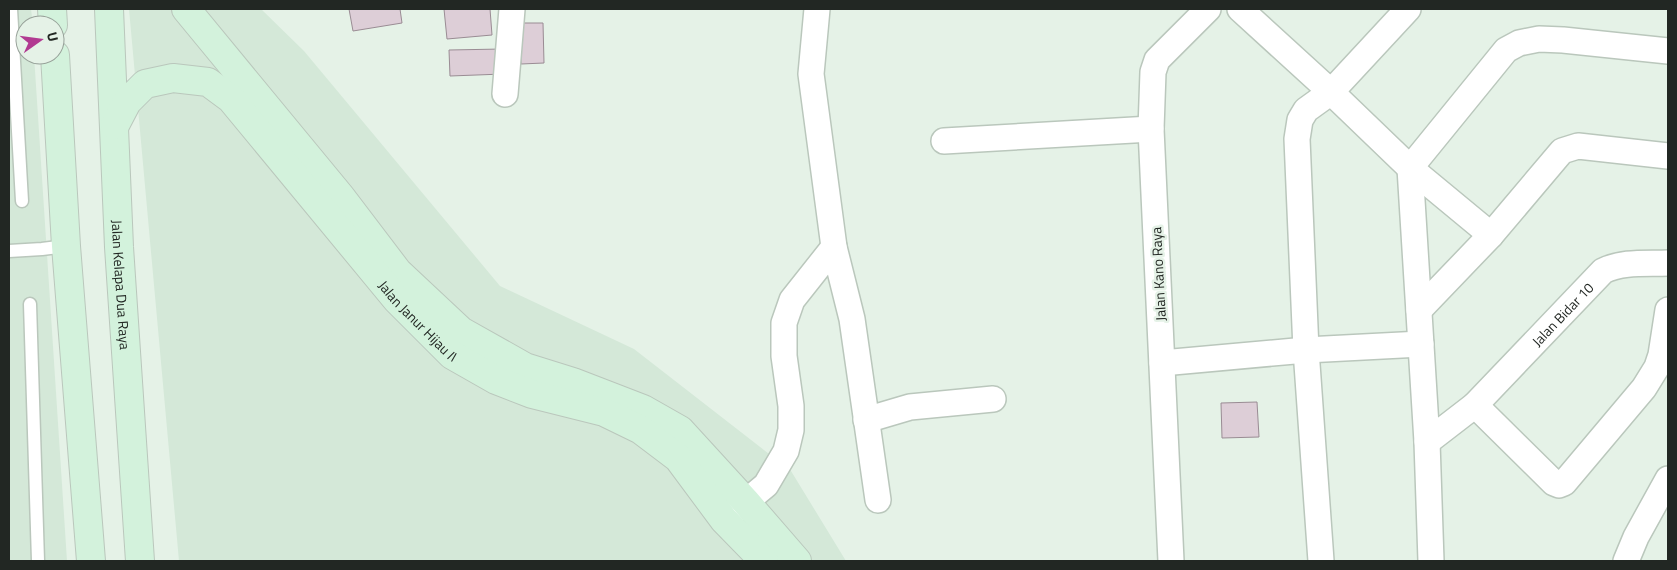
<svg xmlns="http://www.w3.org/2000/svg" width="1677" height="570" font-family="'Titillium Web',sans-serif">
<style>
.built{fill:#d4e8d8}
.building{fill:#ddced7;stroke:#9a8c94}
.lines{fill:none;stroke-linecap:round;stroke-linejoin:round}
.lane-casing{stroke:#bac7bc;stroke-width:15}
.street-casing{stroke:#bac7bc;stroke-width:28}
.secondary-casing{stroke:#bac7bc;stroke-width:30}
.lane{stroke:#fff;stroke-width:12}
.street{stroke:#fff;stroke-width:25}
.secondary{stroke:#d3f2dc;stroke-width:28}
.labels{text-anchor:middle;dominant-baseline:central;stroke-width:5;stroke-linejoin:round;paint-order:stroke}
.street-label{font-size:14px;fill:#222723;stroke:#e5f2e7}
</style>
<rect width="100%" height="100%" fill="#e5f2e7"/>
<!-- built -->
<g class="built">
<polygon points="9,9 31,9 33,25 25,25 25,55 34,55 67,561 9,561"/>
<polygon points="129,9 261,9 304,51 500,286 634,349 791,471 846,561 179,561"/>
</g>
<!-- building -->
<g class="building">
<polygon points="349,9 400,9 402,23 353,31"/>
<polygon points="444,9 490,9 492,35 447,39"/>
<polygon points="520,23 543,23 544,63 521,64"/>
<polygon points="502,49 503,74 450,76 449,50"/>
<polygon points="1257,402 1259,437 1222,438 1221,403"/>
</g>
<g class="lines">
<defs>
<g id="lane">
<polyline points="11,9 22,201"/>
<polyline points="9,251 42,249 66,246"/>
<polyline points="30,304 38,561"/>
</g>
<g id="street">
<polyline points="817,9 811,74 834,247 852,319 878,500"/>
<polyline points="1240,9 1331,92 1410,168 1491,235"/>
<polyline points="505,94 512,9"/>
<polyline points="944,141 1151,129"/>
<polyline points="1419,310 1491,235 1562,151 1578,146 1668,156"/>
<polyline points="1162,363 1306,350 1421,344"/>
<path id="s1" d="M1475 405 1603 271C1623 261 1647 264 1668 263"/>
<polyline points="866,420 910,407 993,399"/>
<polyline points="1427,442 1475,405 1554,483 1559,485 1564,483 1644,388 1657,367 1661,355 1668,310"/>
<polyline points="730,515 766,485 786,451 791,430 791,406 784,356 784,323 792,300 834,247"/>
<polyline points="1171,561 1151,129 1153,72 1157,60 1208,9"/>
<polyline points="1321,561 1306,350 1297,139 1300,120 1306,110 1331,92 1408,9"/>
<polyline points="1431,561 1427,442 1410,168 1506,50 1519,43 1539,39 1563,40 1668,51"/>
<polyline points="1626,561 1636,537 1668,479"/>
</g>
<g id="secondary">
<polyline points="52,9 53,25"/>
<path id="s2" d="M109 9 119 247 140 561"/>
<polyline points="186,9 341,197 398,272 461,331 525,367 573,382 643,409 680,430 745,501 797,561"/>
<polyline points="55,55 66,246 91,561"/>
<path id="s3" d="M115 125 127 102 145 84 173 78 208 82 231 99 397 300 452 355 496 380 532 394 604 412 641 430 678 458 724 520 764 561"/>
</g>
</defs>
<!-- lane casing -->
<use href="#lane" class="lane-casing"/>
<!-- street casing -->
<use href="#street" class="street-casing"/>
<!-- secondary casing -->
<use href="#secondary" class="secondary-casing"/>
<!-- lane -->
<use href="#lane" class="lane"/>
<!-- street -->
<use href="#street" class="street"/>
<!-- secondary -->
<use href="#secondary" class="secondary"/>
</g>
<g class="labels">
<!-- street labels -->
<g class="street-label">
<text transform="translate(1158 274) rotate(-93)">Jalan Kano Raya</text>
<text stroke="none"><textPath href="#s2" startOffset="276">Jalan Kelapa Dua Raya</textPath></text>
<text stroke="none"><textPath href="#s1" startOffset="126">Jalan Bidar 10</textPath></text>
<text stroke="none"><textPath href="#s3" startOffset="434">Jalan Janur Hijau II</textPath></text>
</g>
</g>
<!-- border -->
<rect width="1677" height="570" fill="none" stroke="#222723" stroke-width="20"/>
<!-- north arrow -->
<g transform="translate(40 40) rotate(76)"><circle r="24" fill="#e5f2e7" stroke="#97a199"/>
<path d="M0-4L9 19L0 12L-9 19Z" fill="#b13a91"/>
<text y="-8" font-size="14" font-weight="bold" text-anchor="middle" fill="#222723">U</text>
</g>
</svg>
